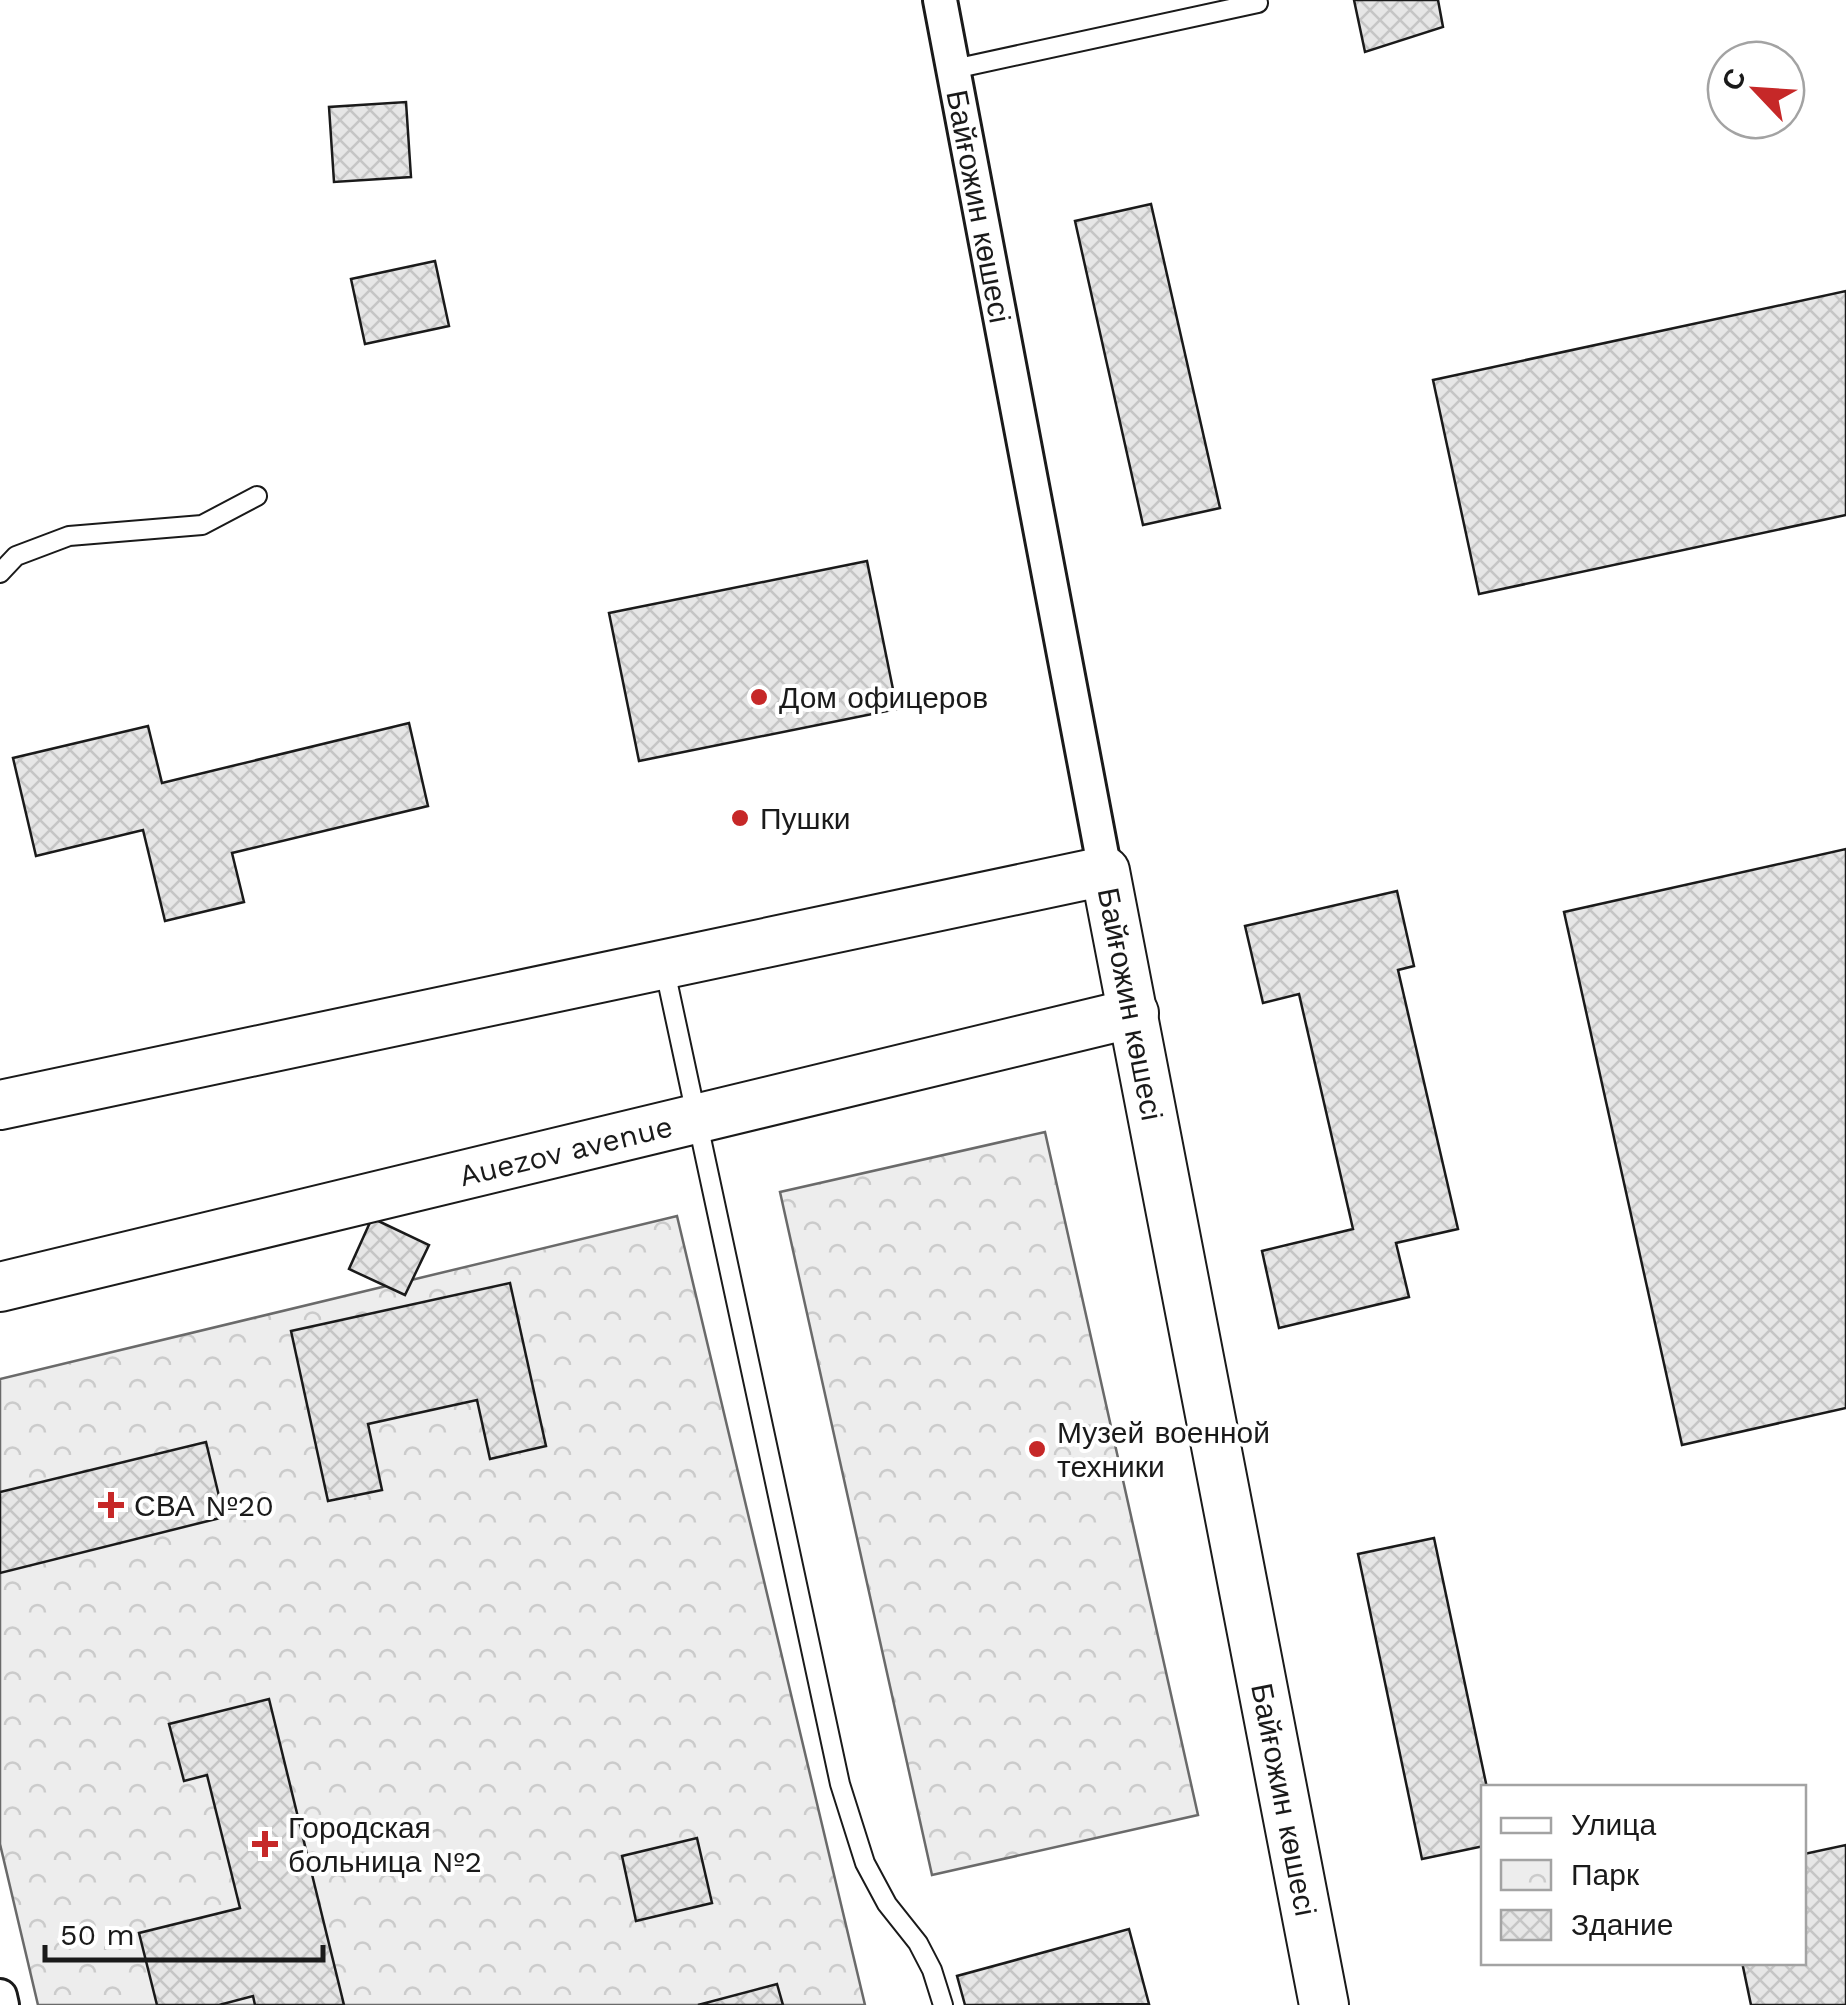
<svg xmlns="http://www.w3.org/2000/svg" width="1846" height="2005" font-family="'Work Sans',sans-serif">
<style>
.park{fill:url(#park-crowns);stroke:#6a6a6a;stroke-width:2.5}
.building{fill:url(#building-cross-hatch);stroke:#1a1a1a;stroke-width:2.5}
.lines{fill:none;stroke-linecap:round;stroke-linejoin:round}
.service-casing{stroke:#1a1a1a;stroke-width:22}
.minor-casing{stroke:#1a1a1a;stroke-width:38}
.secondary-casing{stroke:#1a1a1a;stroke-width:52}
.service{stroke:#fff;stroke-width:18}
.minor{stroke:#fff;stroke-width:32}
.secondary{stroke:#fff;stroke-width:48}
.poi-dot{fill:#c62828;stroke:#fff;stroke-width:4}
.labels{text-anchor:middle;dominant-baseline:central;stroke-width:8;stroke-linejoin:round;paint-order:stroke}
.street-label{font-size:30px;fill:#1a1a1a;stroke:#fff}
.poi-label{font-size:30px;fill:#1a1a1a;stroke:#fff;text-anchor:start}
</style>
<defs>
<pattern id="park-crowns" width="20" height="18" patternUnits="userSpaceOnUse" patternTransform="scale(2.5)"><rect width="20" height="18" fill="#ededed"/><path d="M2 6a3 3 0 1 1 6 0M12 15a3 3 0 1 1 6 0" fill="none" stroke="#cbcbcb"/></pattern>
<pattern id="building-cross-hatch" width="8" height="8" patternUnits="userSpaceOnUse" patternTransform="scale(2.5)"><rect width="8" height="8" fill="#e6e6e6"/><path d="M0 0l8 8M0 8l8-8" fill="none" stroke="#c5c5c5"/></pattern>
</defs>
<rect width="100%" height="100%" fill="#fff"/>
<!-- park -->
<g class="park">
<polygon points="1045,1132 1198,1815 932,1875 780,1192"/>
<polygon points="677,1216 865,2005 38,2005 0,1844 0,1379"/>
</g>
<!-- building -->
<g class="building">
<polygon points="1354,0 1438,0 1443,27 1365,52"/>
<polygon points="406,102 411,177 334,182 329,107"/>
<polygon points="1151,204 1220,508 1143,525 1075,221"/>
<polygon points="435,261 449,326 365,344 351,279"/>
<polygon points="1846,291 1846,515 1479,594 1433,380"/>
<polygon points="867,561 897,709 639,761 609,613"/>
<polygon points="409,723 428,806 232,853 244,902 165,921 143,830 36,856 13,758 148,726 162,783"/>
<polygon points="1846,849 1846,1408 1682,1445 1564,912"/>
<polygon points="1397,891 1414,966 1398,970 1458,1229 1396,1243 1409,1297 1279,1328 1262,1251 1353,1229 1299,994 1263,1003 1245,926"/>
<polygon points="372,1218 429,1245 405,1295 349,1269"/>
<polygon points="510,1283 546,1446 490,1459 477,1400 368,1424 382,1490 328,1501 291,1331"/>
<polygon points="206,1442 224,1517 0,1573 0,1492"/>
<polygon points="1434,1538 1487,1788 1484,1788 1484,1846 1422,1859 1358,1554"/>
<polygon points="269,1699 344,2005 255,2005 253,1996 219,2005 157,2005 139,1933 240,1908 207,1775 184,1781 169,1724"/>
<polygon points="697,1838 712,1903 636,1921 622,1856"/>
<polygon points="1846,1845 1846,2005 1751,2005 1742,1962 1804,1962 1804,1854"/>
<polygon points="1129,1929 1149,2004 965,2005 957,1976"/>
<polygon points="777,1984 783,2005 698,2005"/>
</g>
<g class="lines">
<defs>
<g id="service">
<polyline points="954,69 1258,3"/>
<polyline points="0,573 16,556 69,536 202,525 257,496"/>
<polyline points="664,966 840,1784 865,1863 887,1904 918,1943 932,1970 943,2005"/>
</g>
<g id="minor">
<path id="s1" d="M940 0 1105 871"/>
<polyline points="0,1996 2,2005"/>
</g>
<g id="secondary">
<path id="s2" d="M0 1105 1105 871 1324 2005"/>
<path id="s3" d="M0 1287 1134 1013"/>
</g>
</defs>
<!-- service casing -->
<use href="#service" class="service-casing"/>
<!-- minor casing -->
<use href="#minor" class="minor-casing"/>
<!-- secondary casing -->
<use href="#secondary" class="secondary-casing"/>
<!-- service -->
<use href="#service" class="service"/>
<!-- minor -->
<use href="#minor" class="minor"/>
<!-- secondary -->
<use href="#secondary" class="secondary"/>
</g>
<!-- markers -->
<g class="poi-dot">
<circle cx="759" cy="697" r="10"/>
<circle cx="740" cy="818" r="10"/>
<circle cx="1037" cy="1449" r="10"/>
<path d="M106 1490h10v10h10v10h-10v10h-10v-10h-10v-10h10z"/>
<path d="M260 1829h10v10h10v10h-10v10h-10v-10h-10v-10h10z"/>
</g>
<g class="labels">
<!-- street labels -->
<g class="street-label">
<text stroke="none"><textPath href="#s1" startOffset="210">Байғожин көшесі</textPath></text>
<text stroke="none"><textPath href="#s2" startOffset="1265">Байғожин көшесі</textPath></text>
<text stroke="none"><textPath href="#s3" startOffset="582">Auezov avenue</textPath></text>
<text stroke="none"><textPath href="#s2" startOffset="2075">Байғожин көшесі</textPath></text>
</g>
<!-- poi labels -->
<g class="poi-label">
<text x="779" y="697">Дом офицеров</text>
<text x="760" y="818">Пушки</text>
<text x="1057" y="1432">Музей военной<tspan x="1057" dy="34">техники</tspan></text>
<text x="134" y="1505">СВА №20</text>
<text x="288" y="1827">Городская<tspan x="288" dy="34">больница №2</tspan></text>
</g>
</g>
<!-- legend -->
<rect x="1481" y="1785" width="325" height="180" fill="#ffffff" stroke="#a3a3a3" stroke-width="2.5"/>
<rect x="1501" y="1818" width="50" height="15" fill="#ffffff" stroke="#a3a3a3" stroke-width="2.5"/>
<text x="1571" y="1835" font-size="30" fill="#1a1a1a">Улица</text>
<rect x="1501" y="1860" width="50" height="30" fill="url(#park-crowns)" stroke="#a3a3a3" stroke-width="2.5"/>
<text x="1571" y="1885" font-size="30" fill="#1a1a1a">Парк</text>
<rect x="1501" y="1910" width="50" height="30" fill="url(#building-cross-hatch)" stroke="#a3a3a3" stroke-width="2.5"/>
<text x="1571" y="1935" font-size="30" fill="#1a1a1a">Здание</text>
<!-- north arrow -->
<g transform="translate(1756 90) rotate(295)"><circle r="48" fill="#ffffff" stroke="#a3a3a3" stroke-width="2.5"/>
<path d="M0-8L18 38L0 25L-18 38Z" fill="#c62828"/>
<text y="-15" font-size="28" font-weight="bold" text-anchor="middle" fill="#1a1a1a">С</text>
</g>
<!-- scale -->
<path d="M45 1945v15h278v-15" fill="none" stroke="#1a1a1a" stroke-width="5"/>
<text x="60" y="1945" font-size="30" fill="#1a1a1a" stroke="#ffffff" stroke-width="8" paint-order="stroke">50 m</text>
</svg>
